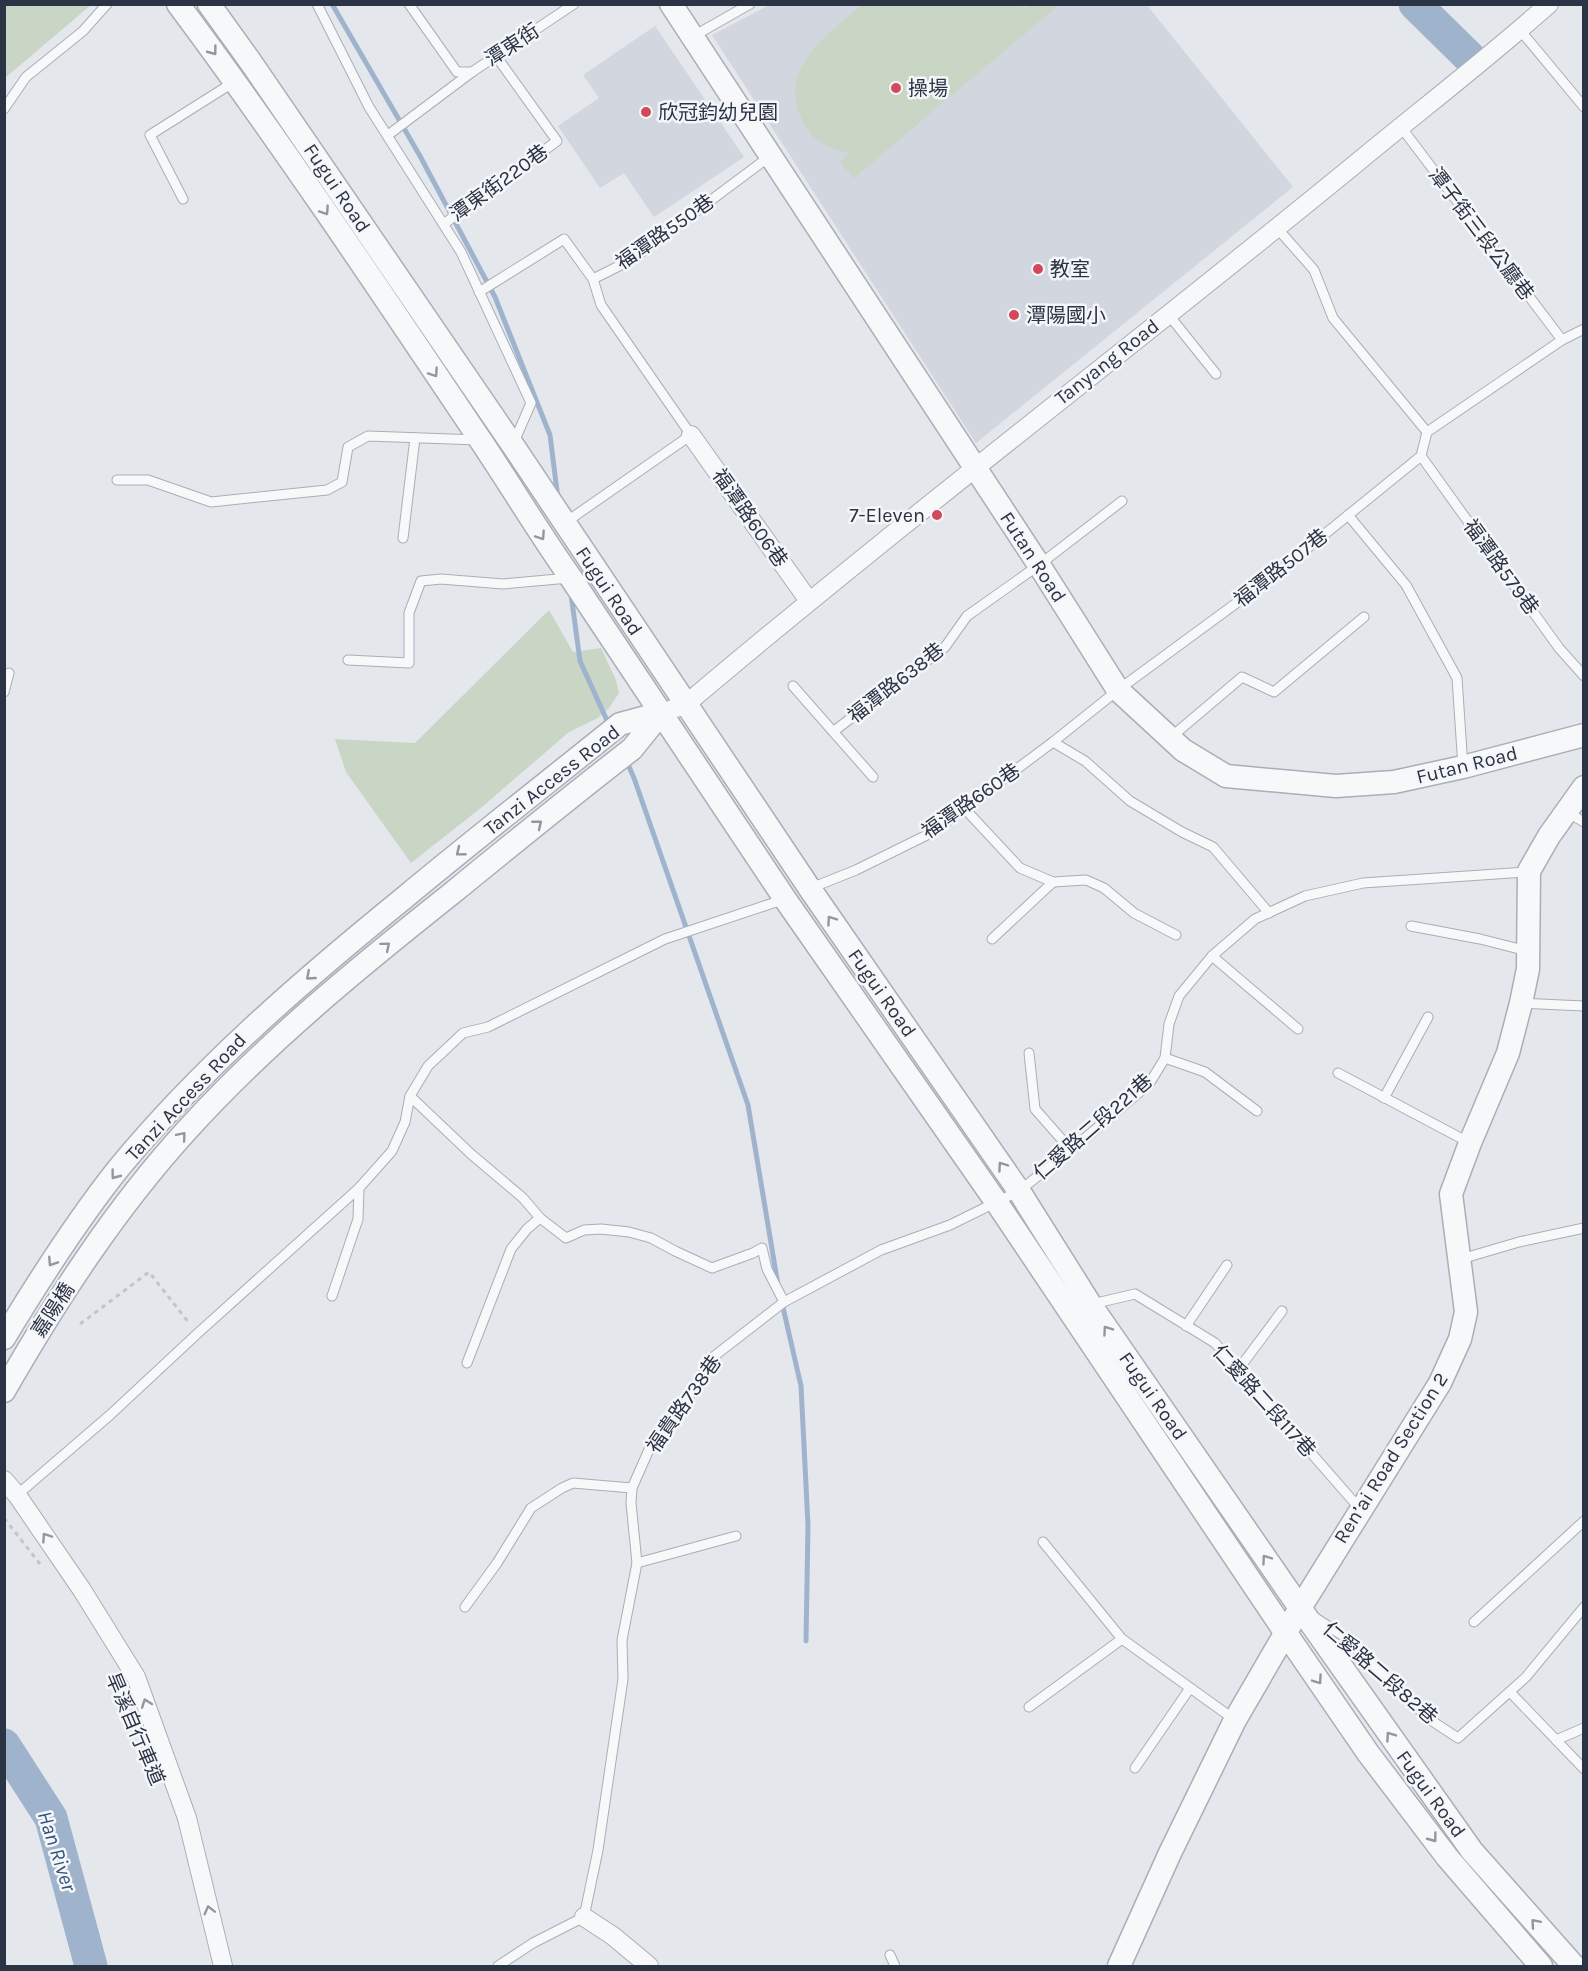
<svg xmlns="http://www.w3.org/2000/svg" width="1588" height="1971" font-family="Karla,'Noto Sans TC',sans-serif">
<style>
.built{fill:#d2d6de}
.green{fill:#c9d6c5}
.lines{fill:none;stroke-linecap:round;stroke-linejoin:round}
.stream{stroke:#9fb4cc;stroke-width:5}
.river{stroke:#9fb4cc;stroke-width:33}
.service-casing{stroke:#a9aeb7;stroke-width:11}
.minor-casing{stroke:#a9aeb7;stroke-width:20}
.tertiary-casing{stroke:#a9aeb7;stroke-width:25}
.path{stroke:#c2c5cb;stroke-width:3;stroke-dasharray:4.5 4.5;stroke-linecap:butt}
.service{stroke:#f7f8fa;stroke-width:9}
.minor{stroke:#f7f8fa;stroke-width:18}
.tertiary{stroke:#f7f8fa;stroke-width:22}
.oneway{stroke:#9196a0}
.poi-dot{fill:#d1495b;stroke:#f4f6f9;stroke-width:2}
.labels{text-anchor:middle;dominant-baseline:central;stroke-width:5;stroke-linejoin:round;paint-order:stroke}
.street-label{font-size:20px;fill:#2b3445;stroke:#f4f6f9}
.poi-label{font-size:20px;fill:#2b3445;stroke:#f4f6f9;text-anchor:start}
.water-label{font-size:21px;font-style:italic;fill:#34527a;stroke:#f4f6f9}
</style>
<rect width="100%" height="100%" fill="#e4e7ec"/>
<!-- built -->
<g class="built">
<polygon points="769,5 1147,5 1293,187 976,443 712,35"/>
<polygon points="655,26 744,157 654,217 624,173 600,188 558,126 599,98 583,75"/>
</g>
<!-- green -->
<g class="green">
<polygon points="5,4 91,4 91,5 5,78"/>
<path d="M1023 4V9L1029 5H1059L854 178 840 162 849 153C829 149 811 140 802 120 777 67 827 35 862 5Z"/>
<polygon points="549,610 573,652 601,648 616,680 619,693 609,708 598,718 569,732 482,807 411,863 346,772 335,739 415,743"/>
</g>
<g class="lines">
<!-- stream -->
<g class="stream">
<polyline points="332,4 420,156 495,297 550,435 558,499"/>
<polyline points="571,594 580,661 609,725"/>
<polyline points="626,760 634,778 748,1105 778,1285"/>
<polyline points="782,1303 801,1386 808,1525 806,1641"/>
</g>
<!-- river -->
<g class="river">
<polyline points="1415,4 1471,59"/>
<polyline points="4,1745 51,1818 91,1966"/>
</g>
<defs>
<g id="service">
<polyline points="317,4 369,107 461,252 531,403 514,442"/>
<polyline points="409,4 457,72 472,72 574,4"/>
<polyline points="1520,30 1584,107"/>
<polyline points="692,37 750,4"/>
<polyline points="4,109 26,77 83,31 107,4"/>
<polyline points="1401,127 1562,340"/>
<polyline points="388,135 472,72"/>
<polyline points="183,199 150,135 234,82"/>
<polyline points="445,223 557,141 496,56"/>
<polyline points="1277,228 1314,270 1333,318 1427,432"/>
<polyline points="593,279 631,260 769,157"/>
<polyline points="479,292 564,239 593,279 601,305 691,435 566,522"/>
<polyline points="1168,314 1216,374"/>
<polyline points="1427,432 1562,340 1584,329"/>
<polyline points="1421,456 1559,648 1584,676"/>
<polyline points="117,480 148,480 211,502 327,490 342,482 348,447 368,436 478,440"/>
<polyline points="1348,515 1406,585 1457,678 1463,767"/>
<polyline points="403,538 415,438"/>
<polyline points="348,660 409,663 409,613 421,581 441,579 503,584 569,578"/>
<polyline points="793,686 873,777"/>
<polyline points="4,692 9,673"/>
<polyline points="834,731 945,647 967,616 1039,565 1122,501"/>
<polyline points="1170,738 1242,677 1274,692 1364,617"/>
<polyline points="1053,742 1085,761 1130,801 1182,832 1213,847 1269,913"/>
<polyline points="964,808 1020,868 1053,882 1086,880 1104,888 1134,913 1176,935"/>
<polyline points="1567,812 1584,822"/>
<polyline points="811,888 856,870 931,833 1053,742 1118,690 1272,577 1421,456 1427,432"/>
<polyline points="1411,926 1480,939 1527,951"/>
<polyline points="992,939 1053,882"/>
<polyline points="1212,956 1298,1029"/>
<polyline points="1521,1003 1584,1006"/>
<polyline points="1029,1053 1035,1109 1071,1150"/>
<polyline points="1165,1058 1205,1072 1257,1111"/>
<polyline points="1338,1073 1470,1143"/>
<polyline points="410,1096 471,1154 523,1198 540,1218 566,1238 584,1230 601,1229 629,1232 651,1238 675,1251 712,1268 753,1253 762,1248 767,1269 784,1302"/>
<polyline points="1384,1098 1428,1017"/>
<polyline points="1461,1259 1519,1242 1584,1228"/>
<polyline points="332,1296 358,1219 359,1188"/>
<polyline points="1092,1304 1135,1294 1215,1343 1360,1509"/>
<polyline points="1186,1326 1227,1265"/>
<polyline points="467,1363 511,1249 527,1229 540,1218"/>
<polyline points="1238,1370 1282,1311"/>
<polyline points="17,1495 110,1415 198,1333 359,1188 392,1151 405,1122 410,1096 428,1066 463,1033 488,1027 665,939 785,899"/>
<polyline points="1043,1542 1122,1639 1235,1720"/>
<polyline points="637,1563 736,1536"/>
<polyline points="465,1607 497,1563 531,1508 562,1488 573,1483 632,1488"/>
<polyline points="1314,1617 1342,1635 1429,1719 1458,1738 1526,1677 1584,1607"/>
<polyline points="1474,1622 1584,1521"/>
<polyline points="1510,1692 1584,1769"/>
<polyline points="1029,1707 1122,1639"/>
<polyline points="1556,1740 1584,1728"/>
<polyline points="1135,1768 1190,1688"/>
<polyline points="890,1955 895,1966"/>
<polyline points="498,1966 533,1943 584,1917 598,1850 623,1679 622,1640 637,1563 631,1503 632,1488 655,1436 690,1395 713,1357 784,1302 881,1250 950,1225 1019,1191 1071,1150 1149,1084 1165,1058 1169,1024 1179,996 1212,956 1255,919 1305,896 1363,883 1527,872"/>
</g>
<g id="minor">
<polyline points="691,435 809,601"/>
<path d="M661 713 685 705C906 518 1136 344 1359 161 1422 109 1487 59 1549 4"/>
<polyline points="4,1480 17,1495 82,1590 136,1677 187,1818 223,1966"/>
<polyline points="584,1917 613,1936 649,1966"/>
</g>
<g id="tertiary">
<path d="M178 4C283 145 381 292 479 438 510 484 539 533 571 578L785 899 997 1203 1285 1632 1368 1753 1447 1857 1541 1966"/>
<polyline points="209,4 250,61 512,444 810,889 1019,1191 1090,1304 1300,1608 1472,1851 1574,1966"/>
<polyline points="671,4 1039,565 1118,690 1183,750 1226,776 1336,786 1394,782 1463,767 1584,735"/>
<path d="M4 1338C39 1280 76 1222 118 1169 202 1067 302 981 404 898 475 839 548 782 620 724L661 713"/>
<path d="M4 1391C57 1299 115 1209 187 1130 266 1043 359 967 451 894 511 845 571 796 632 749L661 713"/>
<polyline points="1119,1966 1170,1853 1235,1720 1300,1608 1440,1383 1460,1339 1466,1312 1451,1194 1470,1143 1508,1053 1521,1003 1528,969 1529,871 1549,836 1584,787"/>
</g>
</defs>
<!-- service casing -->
<use href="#service" class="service-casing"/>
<!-- minor casing -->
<use href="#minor" class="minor-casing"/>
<!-- tertiary casing -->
<use href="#tertiary" class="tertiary-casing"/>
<!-- path -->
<g class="path">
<polyline points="80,1324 149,1272 189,1323"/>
<polyline points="4,1518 40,1564"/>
</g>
<!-- service -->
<use href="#service" class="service"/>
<!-- minor -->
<use href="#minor" class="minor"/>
<!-- tertiary -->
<use href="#tertiary" class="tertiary"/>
</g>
<!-- one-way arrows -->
<defs><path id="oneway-chevron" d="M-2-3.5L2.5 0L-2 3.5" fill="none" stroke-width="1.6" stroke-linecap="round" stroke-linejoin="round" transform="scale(1.5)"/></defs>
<g class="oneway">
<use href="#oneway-chevron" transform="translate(213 51) rotate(53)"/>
<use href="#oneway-chevron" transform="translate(325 211) rotate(56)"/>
<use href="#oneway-chevron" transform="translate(434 373) rotate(56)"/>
<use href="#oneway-chevron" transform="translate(541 536) rotate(56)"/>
<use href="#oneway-chevron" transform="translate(538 824) rotate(-39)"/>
<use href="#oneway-chevron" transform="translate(460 852) rotate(141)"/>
<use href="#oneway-chevron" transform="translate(831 920) rotate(-125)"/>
<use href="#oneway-chevron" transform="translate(386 946) rotate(-40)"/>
<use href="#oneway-chevron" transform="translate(310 976) rotate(139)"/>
<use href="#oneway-chevron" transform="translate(182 1136) rotate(-50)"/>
<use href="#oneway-chevron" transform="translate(1002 1166) rotate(-125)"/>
<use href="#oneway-chevron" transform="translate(115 1175) rotate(127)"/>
<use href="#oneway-chevron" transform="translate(52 1262) rotate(123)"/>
<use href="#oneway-chevron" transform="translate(1107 1330) rotate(-125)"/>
<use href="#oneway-chevron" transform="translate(46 1537) rotate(-124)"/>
<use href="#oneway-chevron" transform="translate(1266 1559) rotate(-125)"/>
<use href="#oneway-chevron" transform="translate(1318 1680) rotate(55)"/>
<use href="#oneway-chevron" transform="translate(146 1703) rotate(-110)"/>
<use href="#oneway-chevron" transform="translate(1390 1736) rotate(-125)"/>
<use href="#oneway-chevron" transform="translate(1433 1838) rotate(53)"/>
<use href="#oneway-chevron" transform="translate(209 1910) rotate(-104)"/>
<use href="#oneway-chevron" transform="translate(1535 1923) rotate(-131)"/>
</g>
<!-- markers -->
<g class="poi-dot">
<circle cx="896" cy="88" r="6"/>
<circle cx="646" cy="112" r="6"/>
<circle cx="1038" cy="269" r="6"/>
<circle cx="1014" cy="315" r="6"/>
<circle cx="937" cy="515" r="6"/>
</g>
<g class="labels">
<!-- street labels -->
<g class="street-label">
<text transform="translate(512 45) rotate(-33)">潭東街</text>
<text transform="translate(499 183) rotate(-36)">潭東街220巷</text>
<text transform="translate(337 188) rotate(56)">Fugui Road</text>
<text transform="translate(665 232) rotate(-35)">福潭路550巷</text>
<text transform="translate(1481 234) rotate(53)">潭子街三段公廳巷</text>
<text transform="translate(1107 362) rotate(-38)">Tanyang Road</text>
<text transform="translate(750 518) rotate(55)">福潭路606巷</text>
<text transform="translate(1033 557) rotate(57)">Futan Road</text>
<text transform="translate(1501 567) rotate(54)">福潭路579巷</text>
<text transform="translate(1281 568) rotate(-38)">福潭路507巷</text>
<text transform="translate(609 591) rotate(56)">Fugui Road</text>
<text transform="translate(896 683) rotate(-38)">福潭路638巷</text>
<text transform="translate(1467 765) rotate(-14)">Futan Road</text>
<text transform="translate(552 780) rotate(-38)">Tanzi Access Road</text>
<text transform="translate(971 801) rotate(-35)">福潭路660巷</text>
<text transform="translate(882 993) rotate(55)">Fugui Road</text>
<text transform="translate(186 1097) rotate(-47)">Tanzi Access Road</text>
<text transform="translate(1093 1127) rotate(-41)">仁愛路二段221巷</text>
<text transform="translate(53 1310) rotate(-57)">嘉陽橋</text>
<text transform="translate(1153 1396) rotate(55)">Fugui Road</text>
<text transform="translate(1264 1401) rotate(48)">仁愛路二段117巷</text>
<text transform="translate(684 1404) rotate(-55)">福貴路738巷</text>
<text transform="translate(1391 1458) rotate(-58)">Ren’ai Road Section 2</text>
<text transform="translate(1380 1673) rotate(41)">仁愛路二段82巷</text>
<text transform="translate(135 1729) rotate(67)">旱溪自行車道</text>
<text transform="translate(1431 1794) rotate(54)">Fugui Road</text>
</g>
<!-- poi labels -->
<g class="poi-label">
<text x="908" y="88">操場</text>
<text x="658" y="112">欣冠鈞幼兒園</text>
<text x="1050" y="269">教室</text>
<text x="1026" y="315">潭陽國小</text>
<text x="925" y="515" text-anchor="end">7-Eleven</text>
</g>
<!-- water labels -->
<g class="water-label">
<text transform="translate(57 1851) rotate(72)">Han River</text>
</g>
</g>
<!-- border -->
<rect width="1588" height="1971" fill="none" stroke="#2b3445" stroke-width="12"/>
</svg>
